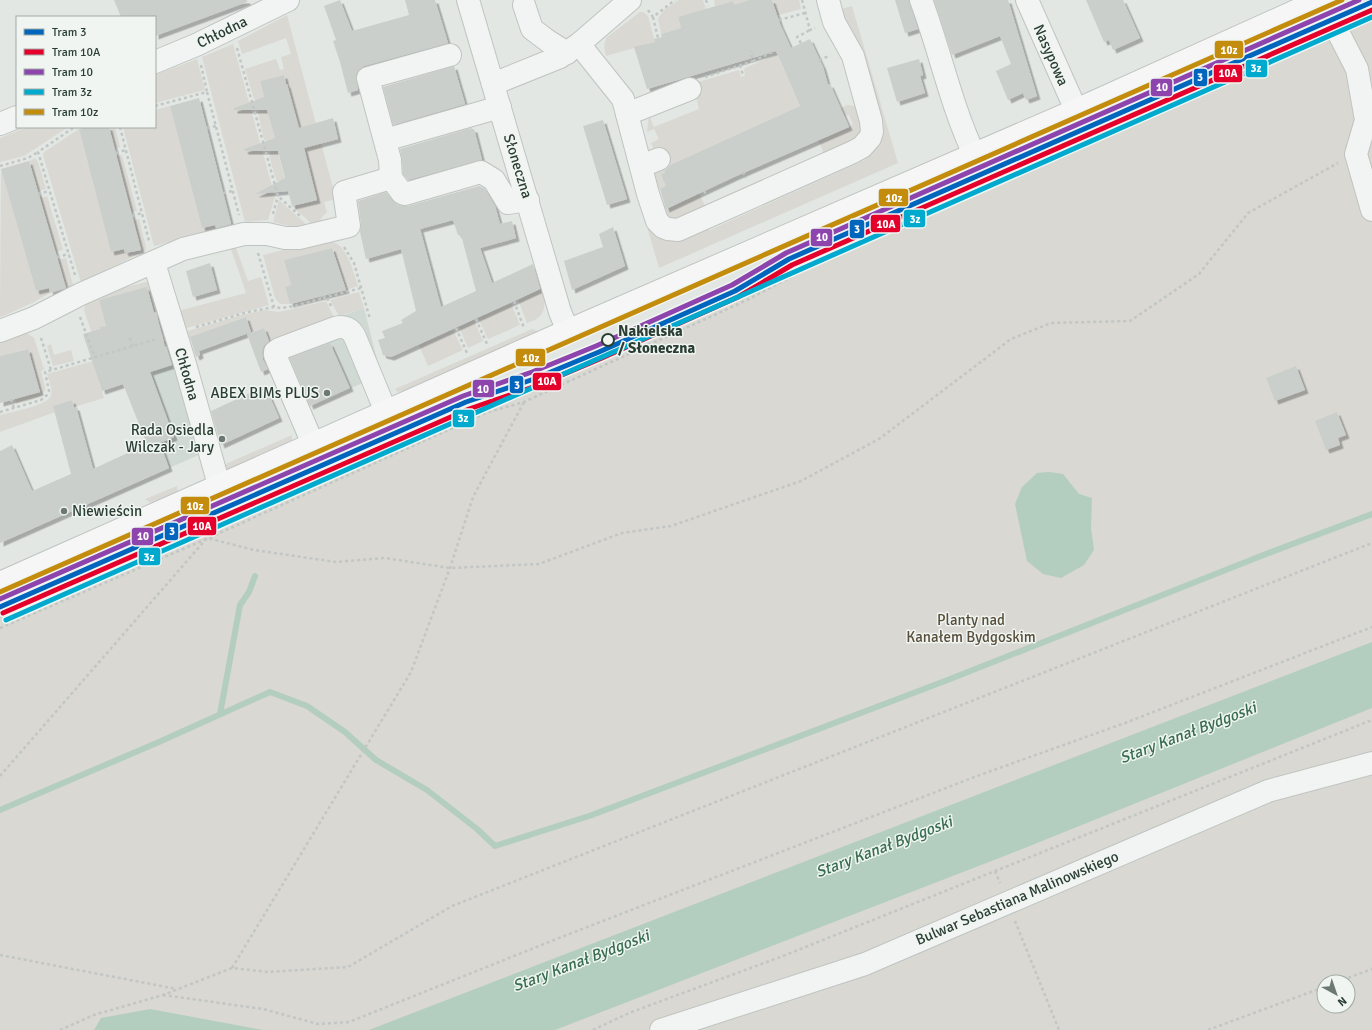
<svg xmlns="http://www.w3.org/2000/svg" width="1372" height="1030" font-family="Signika,sans-serif">
<style>
.built{fill:#d1d9d4}
.green{fill:#d9d8d2;fill-rule:evenodd}
.water{fill:#b3cebe}
.lines{fill:none;stroke-linecap:round;stroke-linejoin:round}
.stream{stroke:#b3cebe;stroke-width:6}
.building{fill:#cacfcc;fill-rule:evenodd;filter:url(#shadow)}
.minor-casing{stroke:#bfc4c1;stroke-width:24}
.major-casing{stroke:#c0c5c2;stroke-width:24}
.path{stroke:#c2c6c4;stroke-width:2.5;stroke-dasharray:3 3;stroke-linecap:butt}
.minor{stroke:#f1f4f2;stroke-width:22}
.major{stroke:#f6f6f6;stroke-width:22}
.tram-1-casing{stroke:#f0f5f2;stroke-width:8}
.tram-2-casing{stroke:#f0f5f2;stroke-width:8}
.tram-3-casing{stroke:#f0f5f2;stroke-width:8}
.tram-4-casing{stroke:#f0f5f2;stroke-width:8}
.tram-5-casing{stroke:#f0f5f2;stroke-width:8}
.tram-1{stroke:#0065bd;stroke-width:5}
.tram-2{stroke:#e4002b;stroke-width:5}
.tram-3{stroke:#8e44ad;stroke-width:5}
.tram-4{stroke:#00a9ce;stroke-width:5}
.tram-5{stroke:#c48c0d;stroke-width:5}
.stop-dot{fill:#f0f5f2;stroke:#2b3e34;stroke-width:2}
.poi-dot{fill:#6b7972;stroke:#f0f5f2;stroke-width:1.5}
.labels{text-anchor:middle;dominant-baseline:central;stroke-width:3;stroke-linejoin:round;paint-order:stroke}
.street-label{font-size:15px;fill:#2b3e34;stroke:#f0f5f2}
.stop-label{font-size:15px;font-weight:bold;fill:#2b3e34;stroke:#f0f5f2;text-anchor:start}
.poi-label{font-size:15px;fill:#2b3e34;stroke:#f0f5f2;text-anchor:end}
.park-label{font-size:15px;fill:#584e3a;stroke:#f0f5f2}
.water-label{font-size:16px;font-style:italic;fill:#396d4f;stroke:#f0f5f2}
.line-badge{stroke:#f0f5f2;stroke-width:1.5}
.badge-label{font-size:11px;text-anchor:middle;font-weight:bold;fill:#fff}
</style>
<defs>
<filter id="shadow"><feDropShadow dx="3.5" dy="3.5" stdDeviation="0" flood-color="#0004"/></filter>
</defs>
<rect width="100%" height="100%" fill="#e2e7e4"/>
<!-- built -->
<g class="built">
<polygon points="364,308 381,375 294,413 261,344"/>
<polygon points="170,343 201,454 169,468 140,393 128,356"/>
</g>
<!-- green -->
<g class="green">
<polygon points="679,0 703,0 706,9 678,17 681,28 661,34 658,18 665,9"/>
<polygon points="714,0 749,0 734,5 733,1 715,6"/>
<polygon points="772,0 799,0 801,9 775,16"/>
<polygon points="852,6 898,163 659,268 639,199 651,221 699,226 710,230 865,160 876,139 838,10"/>
<path d="M1372 8V1030H0V612L19 604 16 602 46 586 64 582 67 584 268 497 259 487C267 470 283 470 299 465 308 463 316 456 326 455L337 466 441 420 439 416C442 405 441 398 452 390L460 392 469 388V391L478 388 483 383 488 382 498 389 496 399 558 380 740 298 819 255 1119 120 1125 115 1138 112ZM1324 982H1348V1006H1324Z"/>
<polygon points="640,12 643,12 648,16 655,42 606,56 604,47 606,38"/>
<polygon points="287,15 336,199 324,202 327,212 321,218 321,223 313,225 292,206 317,200 287,84 286,84 284,75 260,81 264,98 256,100 254,99 245,69 276,59 280,70 284,69 281,57 291,54 286,38 242,54 238,41"/>
<polygon points="233,44 275,197 268,220 245,222 202,57"/>
<polygon points="777,54 800,106 663,168 665,173 662,174 667,186 658,190 666,209 699,193 706,208 677,221 665,219 654,173 663,168 651,143 659,139 654,129 647,132 649,115 654,127 699,109 696,96 702,92 698,82 739,70 741,77 745,75 744,69 745,68"/>
<polygon points="197,59 205,90 155,103 155,75"/>
<path d="M847 105 856 106C858 113 862 121 861 128 861 142 835 149 824 154L818 139 825 136 826 137 853 125 849 115 844 116 841 108Z"/>
<polygon points="170,106 202,228 215,225 217,230 154,246 123,127 155,127 155,110"/>
<polygon points="267,108 275,139 267,141 264,140 258,113 259,110"/>
<polygon points="27,127 68,127 24,156 0,162 0,138"/>
<polygon points="109,127 115,127 120,147 115,149"/>
<polygon points="79,129 111,252 124,249 126,253 141,250 133,220 139,219 146,247 146,250 81,283 43,155 44,152"/>
<polygon points="277,149 285,180 280,182 276,180 269,155 272,150"/>
<polygon points="122,155 137,211 131,212 116,156"/>
<polygon points="35,158 38,162 46,189 38,191 29,161"/>
<polygon points="1,169 36,291 49,288 50,293 32,303 1,317 0,316"/>
<polygon points="47,196 63,250 55,252 40,198"/>
<polygon points="279,200 308,226 299,228 273,222"/>
<path d="M320 241C325 241 329 241 333 242 348 247 354 274 358 286L346 290 332 248 284 260 291 285 285 287 290 304H280L275 298 263 255Z"/>
<polygon points="235,245 248,281 261,277 269,305 183,329 178,311 246,293 230,246"/>
<polygon points="66,258 73,285 66,288 57,260"/>
<polygon points="146,282 153,283 166,332 135,341 156,312 154,313 147,288 99,300 106,326 99,328 105,344 95,343 84,310 86,302 98,294"/>
<path d="M544 287C544 296 547 311 539 317 536 320 531 321 527 323L518 300Z"/>
<polygon points="359,292 364,308 339,316 330,300"/>
<polygon points="326,301 334,317 269,340 264,328 251,332 245,317 186,339 184,332 242,315 264,310 279,312"/>
<polygon points="511,303 520,325 488,339 478,318"/>
<polygon points="474,320 483,341 468,348 459,327"/>
<polygon points="532,329 540,332 412,389 398,392 395,389"/>
<polygon points="453,330 463,350 428,366 419,345"/>
<path d="M22 332 27 333 34 338 44 369 41 371C42 376 44 381 45 387 47 399 25 401 16 404L15 398 33 375 26 349 0 356V338Z"/>
<path d="M169 340 170 343 94 367 104 398 74 407 72 400 56 405 58 411 0 432V415C11 412 46 406 51 396 53 390 49 381 47 374Z"/>
<polygon points="51,344 54,355 71,350 74,361 53,366 47,346"/>
<polygon points="292,435 292,441 224,473 219,467"/>
<polygon points="177,486 178,493 152,504 145,499"/>
</g>
<!-- water -->
<g class="water">
<polygon points="1049,472 1063,474 1079,494 1092,498 1091,528 1094,550 1084,565 1061,578 1043,574 1027,561 1015,504 1022,487 1037,473"/>
<polygon points="1372,642 1372,708 1007,855 555,1030 369,1030"/>
<polygon points="150,1009 263,1030 94,1030 101,1018"/>
</g>
<g class="lines">
<!-- stream -->
<g class="stream">
<polyline points="220,714 240,605 249,592 255,576"/>
<polyline points="0,810 159,742 270,692 307,706 345,732 376,760 427,790 477,829 495,846 592,815 945,681 1266,554 1372,514"/>
</g>
</g>
<!-- building -->
<g class="building">
<polygon points="114,0 247,0 247,2 155,36 155,17 121,17"/>
<polygon points="340,0 352,31 409,15 405,0 435,0 448,43 364,66 359,70 356,75 358,90 348,93 340,62 333,41 336,40 324,6"/>
<polygon points="749,0 772,0 780,24 791,48 810,39 823,67 828,85 830,84 849,127 734,177 666,209 660,189 666,186 661,174 665,173 664,171 670,165 800,106 776,51 647,89 634,47 655,42 654,39 662,37 661,34 681,28 678,17 733,1 734,5"/>
<polygon points="895,0 909,0 918,29 905,33"/>
<polygon points="934,0 1008,0 1037,96 1026,100 1023,93 1008,100 996,71 1011,64 1000,36 952,55"/>
<polygon points="1086,0 1123,0 1140,38 1113,50 1109,40 1104,42"/>
<polygon points="919,59 923,75 920,76 925,93 897,102 887,68"/>
<polygon points="454,66 465,104 393,125 383,87"/>
<polygon points="284,75 286,84 287,84 299,128 333,118 338,139 304,148 317,200 292,206 288,191 255,194 285,178 278,151 245,151 244,149 275,138 267,110 234,110 234,108 264,97 260,81"/>
<polygon points="199,98 231,224 216,228 215,225 202,228 170,106"/>
<polygon points="603,120 627,199 607,205 583,126"/>
<polygon points="87,127 109,127 141,250 125,253 124,249 111,252 79,129"/>
<polygon points="471,128 472,129 474,129 482,160 408,180 403,174 402,159 400,149"/>
<polygon points="29,161 66,288 50,293 49,288 36,291 1,169"/>
<path d="M479 186 485 189 495 206 500 224 512 221 516 238 480 248 492 283 533 264 540 289 391 357 383 355 378 340 385 338 382 331 403 323 401 320 416 311 401 249 366 259 360 232 361 224 358 201 386 192 392 200 398 205 408 206ZM453 220 458 235H461L476 291 441 307 420 229Z"/>
<polygon points="613,227 625,266 572,290 564,261 603,247 599,234"/>
<polygon points="332,248 346,290 290,304 285,287 291,285 284,260"/>
<polygon points="210,263 217,290 193,297 186,271"/>
<polygon points="147,287 154,313 156,312 165,347 166,346 172,365 150,372 174,437 160,443 169,468 0,543 0,451 12,445 32,491 71,474 53,406 72,400 74,407 76,407 93,469 147,444 123,384 102,391 83,334 100,329 100,327 106,326 99,300"/>
<polygon points="246,317 251,332 199,351 200,355 196,357 190,337"/>
<polygon points="264,328 269,341 264,346 262,352 263,360 268,369 261,372 247,334"/>
<polygon points="330,343 350,388 310,406 290,358"/>
<polygon points="28,349 40,392 0,403 0,356"/>
<polygon points="1296,366 1305,390 1275,401 1266,378"/>
<polygon points="265,386 279,418 221,445 211,411"/>
<polygon points="1337,412 1346,435 1338,438 1340,445 1326,450 1315,421"/>
</g>
<g class="lines">
<defs>
<g id="minor">
<polyline points="468,0 560,312 568,331"/>
<path d="M921 0C940 51 951 105 974 154"/>
<polyline points="1027,0 1076,110"/>
<polyline points="1324,0 1338,32 1357,69 1366,120 1356,154 1372,210"/>
<polyline points="524,5 532,29 548,41 567,53"/>
<polyline points="579,44 623,99 648,194 657,221 663,227 668,229 678,230 853,152 862,147 870,138 872,132 871,121 853,56 834,22 828,0"/>
<polyline points="450,55 368,78 390,160 391,178 402,193 405,194 481,172 494,180 508,203 528,200"/>
<polyline points="155,62 196,45 288,0"/>
<polyline points="493,84 560,57 579,44 630,0"/>
<polyline points="627,114 690,89"/>
<polyline points="0,124 17,117"/>
<polyline points="385,140 500,107"/>
<polyline points="641,166 659,159"/>
<polyline points="154,263 185,364 219,485"/>
<polyline points="0,331 34,318 81,294 183,249 244,234 267,234 285,238 299,238 349,226 344,192 391,178"/>
<path d="M313 444 275 355V352L279 349 335 328C345 325 351 329 355 337L386 412"/>
<polyline points="661,1030 865,964 1268,791 1372,763"/>
</g>
<polyline id="major" points="0,583 551,338 1076,110 1320,0"/>
</defs>
<!-- minor casing -->
<use href="#minor" class="minor-casing"/>
<!-- major casing -->
<use href="#major" class="major-casing"/>
<!-- path -->
<g class="path">
<polyline points="706,0 708,6"/>
<polyline points="802,0 810,30 815,28"/>
<polyline points="648,10 653,17 675,0"/>
<polyline points="653,17 658,38"/>
<polyline points="779,20 805,13"/>
<polyline points="1357,23 1372,17"/>
<polyline points="801,43 797,37 810,30"/>
<polyline points="237,48 278,196 300,216"/>
<polyline points="819,60 829,56"/>
<polyline points="753,61 773,52"/>
<polyline points="201,65 207,92"/>
<polyline points="740,65 743,75"/>
<polyline points="705,77 753,61 751,51"/>
<polyline points="155,106 207,92 239,215"/>
<polyline points="120,127 149,241"/>
<polyline points="207,128 216,126"/>
<polyline points="116,153 126,150"/>
<polyline points="0,166 28,158 38,152"/>
<polyline points="743,172 746,178"/>
<polyline points="704,191 707,196"/>
<polyline points="223,193 233,191"/>
<polyline points="38,194 49,191"/>
<polyline points="273,214 278,196"/>
<polyline points="132,216 142,213"/>
<polyline points="344,247 354,263 370,319"/>
<polyline points="258,253 274,307"/>
<polyline points="57,257 69,254"/>
<polyline points="75,275 38,152 73,128 77,127"/>
<polyline points="323,298 361,288"/>
<polyline points="327,298 332,308"/>
<polyline points="514,301 524,328"/>
<polyline points="80,317 95,358"/>
<polyline points="476,319 487,344"/>
<polyline points="196,327 248,312 274,307 281,308 295,306 323,298 322,296"/>
<polyline points="456,328 467,353"/>
<polyline points="41,338 51,370"/>
<polyline points="130,338 133,347"/>
<polyline points="559,358 569,381"/>
<polyline points="11,399 14,408"/>
<polyline points="0,412 41,400 47,395 49,391 45,372 157,339"/>
<polyline points="0,628 204,540 488,412 524,402 749,299 869,236 1320,40"/>
<polyline points="0,776 207,538 254,550 336,562 385,558 450,568 539,564 622,533 671,526 801,481 879,439 1011,339 1051,323 1130,321 1199,274 1248,213 1338,163"/>
<polyline points="995,871 1000,883"/>
<polyline points="1015,921 1059,1030"/>
<polyline points="0,955 177,989"/>
<polyline points="232,968 411,672 450,568 473,497 524,402"/>
<polyline points="1337,982 1372,969"/>
<polyline points="163,995 263,1009 318,1024 349,1022 564,936 977,776 1125,723 1372,627"/>
<polyline points="60,1030 94,1015 163,995 232,968 268,972 348,967 452,906 1372,543"/>
<polyline points="593,1030 629,1013 783,956 1372,720"/>
<polyline points="1208,1030 1324,987"/>
</g>
<!-- minor -->
<use href="#minor" class="minor"/>
<!-- major -->
<use href="#major" class="major"/>
<defs>
<polyline id="tram-1" points="0,607 466,402 534,379 599,352 735,291 789,259 1372,2"/>
<polyline id="tram-2" points="3,613 469,409 536,386 602,358 738,297 792,265 1372,10"/>
<polyline id="tram-3" points="0,599 463,396 532,372 596,346 732,285 786,253 1359,0"/>
<polyline id="tram-4" points="6,620 1372,17"/>
<polyline id="tram-5" points="0,592 1342,0"/>
</defs>
<!-- tram-1 casing -->
<use href="#tram-1" class="tram-1-casing"/>
<!-- tram-2 casing -->
<use href="#tram-2" class="tram-2-casing"/>
<!-- tram-3 casing -->
<use href="#tram-3" class="tram-3-casing"/>
<!-- tram-4 casing -->
<use href="#tram-4" class="tram-4-casing"/>
<!-- tram-5 casing -->
<use href="#tram-5" class="tram-5-casing"/>
<!-- tram-1 -->
<use href="#tram-1" class="tram-1"/>
<!-- tram-2 -->
<use href="#tram-2" class="tram-2"/>
<!-- tram-3 -->
<use href="#tram-3" class="tram-3"/>
<!-- tram-4 -->
<use href="#tram-4" class="tram-4"/>
<!-- tram-5 -->
<use href="#tram-5" class="tram-5"/>
</g>
<!-- markers -->
<circle class="stop-dot" cx="608" cy="340" r="6"/>
<g class="poi-dot">
<circle cx="327" cy="393" r="4"/>
<circle cx="222" cy="439" r="4"/>
<circle cx="64" cy="511" r="4"/>
</g>
<g class="labels">
<!-- street labels -->
<g class="street-label">
<text transform="translate(222 32) rotate(-26)">Chłodna</text>
<text transform="translate(1051 55) rotate(66)">Nasypowa</text>
<text transform="translate(518 166) rotate(73)">Słoneczna</text>
<text transform="translate(187 374) rotate(74)">Chłodna</text>
<text transform="translate(1017 898) rotate(-23)">Bulwar Sebastiana Malinowskiego</text>
</g>
<!-- stop labels -->
<g class="stop-label">
<text x="618" y="331">Nakielska<tspan x="618" dy="17">/ Słoneczna</tspan></text>
</g>
<!-- poi labels -->
<g class="poi-label">
<text x="319" y="393">ABEX BIMs PLUS</text>
<text x="214" y="430">Rada Osiedla<tspan x="214" dy="17">Wilczak - Jary</tspan></text>
<text x="72" y="511" text-anchor="start">Niewieścin</text>
</g>
<!-- park labels -->
<g class="park-label">
<text x="971" y="620">Planty nad<tspan x="971" dy="17">Kanałem Bydgoskim</tspan></text>
</g>
<!-- water labels -->
<g class="water-label">
<text transform="translate(1188 733) rotate(-21)">Stary Kanał Bydgoski</text>
<text transform="translate(884 847) rotate(-21)">Stary Kanał Bydgoski</text>
<text transform="translate(581 961) rotate(-21)">Stary Kanał Bydgoski</text>
</g>
</g>
<g class="line-badge">
<rect x="1214" y="40" width="30" height="19" rx="4" fill="#c48c0d"/>
<rect x="1245" y="59" width="23" height="19" rx="4" fill="#00a9ce"/>
<rect x="1213" y="64" width="30" height="19" rx="4" fill="#e4002b"/>
<rect x="1193" y="68" width="15" height="19" rx="4" fill="#0065bd"/>
<rect x="1150" y="78" width="23" height="19" rx="4" fill="#8e44ad"/>
<rect x="878" y="188" width="31" height="19" rx="4" fill="#c48c0d"/>
<rect x="903" y="209" width="23" height="19" rx="4" fill="#00a9ce"/>
<rect x="870" y="214" width="31" height="19" rx="4" fill="#e4002b"/>
<rect x="849" y="219" width="16" height="20" rx="4" fill="#0065bd"/>
<rect x="810" y="228" width="23" height="19" rx="4" fill="#8e44ad"/>
<rect x="515" y="348" width="31" height="19" rx="4" fill="#c48c0d"/>
<rect x="532" y="372" width="30" height="19" rx="4" fill="#e4002b"/>
<rect x="509" y="375" width="15" height="19" rx="4" fill="#0065bd"/>
<rect x="472" y="379" width="23" height="19" rx="4" fill="#8e44ad"/>
<rect x="452" y="409" width="23" height="19" rx="4" fill="#00a9ce"/>
<rect x="180" y="496" width="30" height="19" rx="4" fill="#c48c0d"/>
<rect x="187" y="516" width="30" height="20" rx="4" fill="#e4002b"/>
<rect x="164" y="522" width="15" height="19" rx="4" fill="#0065bd"/>
<rect x="131" y="527" width="23" height="19" rx="4" fill="#8e44ad"/>
<rect x="138" y="547" width="23" height="19" rx="4" fill="#00a9ce"/>
</g>
<g class="badge-label">
<text x="1229" y="54">10z</text>
<text x="1256" y="72">3z</text>
<text x="1228" y="77">10A</text>
<text x="1200" y="81">3</text>
<text x="1162" y="91">10</text>
<text x="894" y="202">10z</text>
<text x="915" y="223">3z</text>
<text x="886" y="228">10A</text>
<text x="857" y="233">3</text>
<text x="822" y="241">10</text>
<text x="531" y="362">10z</text>
<text x="547" y="385">10A</text>
<text x="517" y="389">3</text>
<text x="483" y="393">10</text>
<text x="463" y="422">3z</text>
<text x="195" y="510">10z</text>
<text x="202" y="530">10A</text>
<text x="172" y="535">3</text>
<text x="143" y="540">10</text>
<text x="149" y="561">3z</text>
</g>
<!-- legend -->
<rect x="16" y="16" width="140" height="112" fill="#f0f5f2" stroke="#a1aca6"/>
<rect x="24" y="29" width="20" height="6" fill="#0065bd" stroke="#a1aca6"/>
<text x="52" y="36" font-size="12" fill="#2b3e34">Tram 3</text>
<rect x="24" y="49" width="20" height="6" fill="#e4002b" stroke="#a1aca6"/>
<text x="52" y="56" font-size="12" fill="#2b3e34">Tram 10A</text>
<rect x="24" y="69" width="20" height="6" fill="#8e44ad" stroke="#a1aca6"/>
<text x="52" y="76" font-size="12" fill="#2b3e34">Tram 10</text>
<rect x="24" y="89" width="20" height="6" fill="#00a9ce" stroke="#a1aca6"/>
<text x="52" y="96" font-size="12" fill="#2b3e34">Tram 3z</text>
<rect x="24" y="109" width="20" height="6" fill="#c48c0d" stroke="#a1aca6"/>
<text x="52" y="116" font-size="12" fill="#2b3e34">Tram 10z</text>
<!-- north arrow -->
<g transform="translate(1336 994) rotate(140)"><circle r="19" fill="#f0f5f2" stroke="#a1aca6"/>
<path d="M0-3L7 15L0 10L-7 15Z" fill="#6b7972"/>
<text y="-6" font-size="11" font-weight="bold" text-anchor="middle" fill="#2b3e34">N</text>
</g>
</svg>
